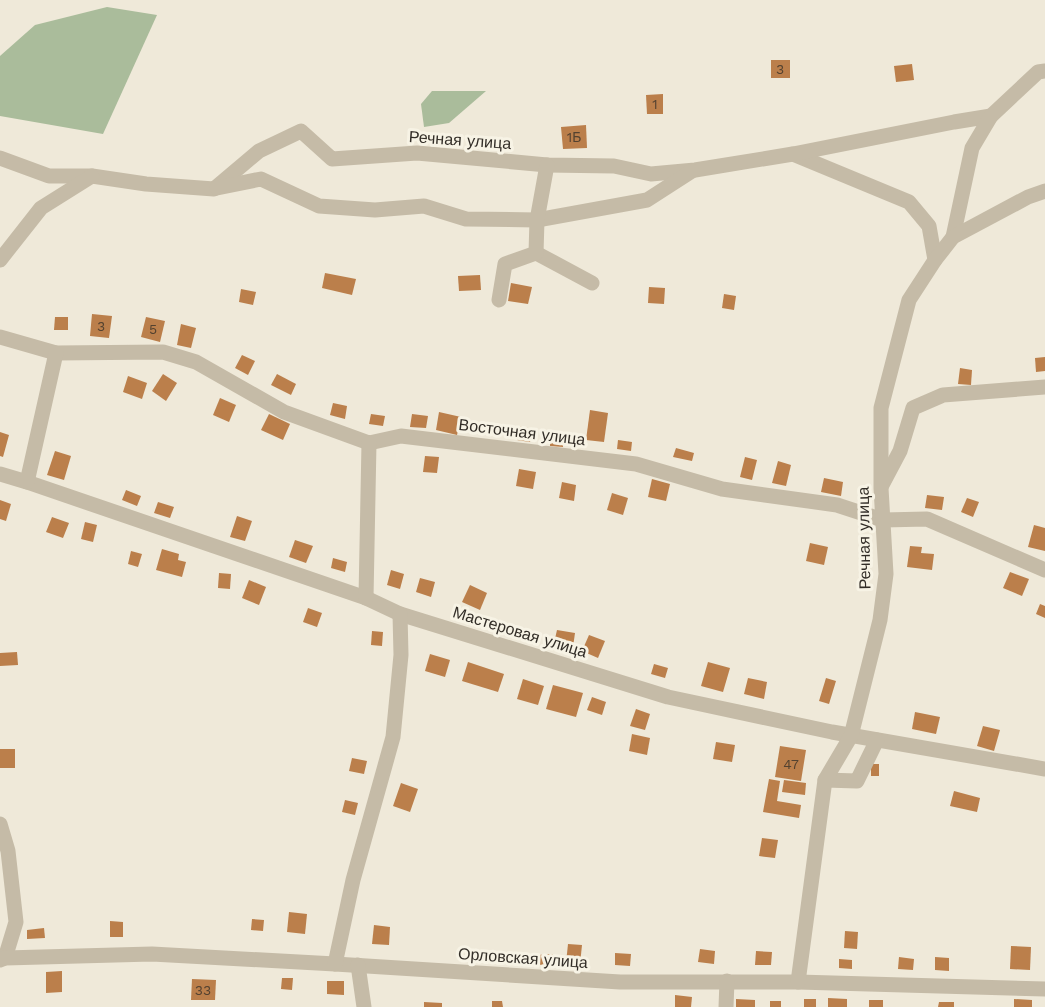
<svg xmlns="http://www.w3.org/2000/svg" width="1045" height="1007" font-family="'Work Sans',sans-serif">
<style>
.green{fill:#aabc9b}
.building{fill:#bb7f4b}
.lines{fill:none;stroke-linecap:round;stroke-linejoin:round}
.minor{stroke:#c5bba7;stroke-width:15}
.labels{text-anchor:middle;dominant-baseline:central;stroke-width:6;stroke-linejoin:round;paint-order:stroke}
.number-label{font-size:14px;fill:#544230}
.street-label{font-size:16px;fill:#322d27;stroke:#f7f3e5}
</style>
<rect width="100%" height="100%" fill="#efe9d9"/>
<!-- green -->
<g class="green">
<polygon points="107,7 157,15 103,134 0,116 0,56 35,25"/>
<polygon points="432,91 486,91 449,123 424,127 421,104"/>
</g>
<!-- building -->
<g class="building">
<rect x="771" y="60" width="19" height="18"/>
<polygon points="912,64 914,80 896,82 894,66"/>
<polygon points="663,94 663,114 647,114 646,95"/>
<polygon points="586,125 587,148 563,149 561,127"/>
<polygon points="325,273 356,279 352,295 322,288"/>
<polygon points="480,275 481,290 459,291 458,276"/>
<polygon points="511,283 532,287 528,304 508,301"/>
<polygon points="649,287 665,288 664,304 648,303"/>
<polygon points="241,289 256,292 253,305 239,302"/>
<polygon points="724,294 736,296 734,310 722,308"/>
<polygon points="92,314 112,316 109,338 90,336"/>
<polygon points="55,317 68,317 68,330 54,330"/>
<polygon points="146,317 165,321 160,342 141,337"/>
<polygon points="181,324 196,328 191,348 177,345"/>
<polygon points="242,355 255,361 248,375 235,368"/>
<polygon points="1045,357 1045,371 1036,372 1035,358"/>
<polygon points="960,368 972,370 971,385 958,384"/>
<polygon points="163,374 177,383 166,401 152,391"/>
<polygon points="277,374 296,384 291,395 271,385"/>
<polygon points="128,376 147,383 142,399 123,392"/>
<polygon points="220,398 236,405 229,422 213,415"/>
<polygon points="333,403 347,406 345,419 330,415"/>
<polygon points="590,410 608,413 604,442 586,440"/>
<polygon points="439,412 461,417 457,435 436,430"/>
<polygon points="269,414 290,424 283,440 261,430"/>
<polygon points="371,414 385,416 383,426 369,424"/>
<polygon points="412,414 428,416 426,428 410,427"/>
<polygon points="520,426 532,429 530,442 517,440"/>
<polygon points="0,432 9,435 3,457 0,456"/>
<polygon points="551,433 563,434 563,447 550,446"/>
<polygon points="618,440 632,442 631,451 617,449"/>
<polygon points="676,448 694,453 692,461 673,457"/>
<polygon points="55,451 71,456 64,480 47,475"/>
<polygon points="425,456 439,457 437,473 423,472"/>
<polygon points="745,457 757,460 752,480 740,477"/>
<polygon points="778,461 791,465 786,486 772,483"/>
<polygon points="519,469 536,472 533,489 516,486"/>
<polygon points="824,478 843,482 841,496 821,492"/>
<polygon points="652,479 670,484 666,501 648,497"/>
<polygon points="562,482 576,485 574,501 559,498"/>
<polygon points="126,490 141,496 137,506 122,500"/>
<polygon points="612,493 628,498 623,515 607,510"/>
<polygon points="927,495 944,497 942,510 925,508"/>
<polygon points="967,498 979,502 973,517 961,512"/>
<polygon points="0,500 11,504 6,521 0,519"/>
<polygon points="158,502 174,507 170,518 154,513"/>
<polygon points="237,516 252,521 245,541 230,537"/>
<polygon points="52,517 69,523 63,538 46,532"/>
<polygon points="85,522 97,525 93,542 81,539"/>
<polygon points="1034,525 1045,528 1045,551 1028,547"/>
<polygon points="295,540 313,546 306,563 289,557"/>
<polygon points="810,543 828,547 824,565 806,561"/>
<polygon points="910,546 922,547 921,553 934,554 932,570 907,567"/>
<polygon points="162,549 179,554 178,560 186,562 182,577 156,570"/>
<polygon points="131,551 142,554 138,567 128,564"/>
<polygon points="333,558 347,562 345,572 331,568"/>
<polygon points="391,570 404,574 400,589 387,585"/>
<polygon points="1010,572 1029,579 1022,596 1003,588"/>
<polygon points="219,573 231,574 230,589 218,588"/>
<polygon points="420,578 435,582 431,597 416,592"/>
<polygon points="249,580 266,587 259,605 242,598"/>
<polygon points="470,585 487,593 480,610 462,602"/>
<polygon points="1040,604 1045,606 1045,618 1036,614"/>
<polygon points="308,608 322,613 317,627 303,622"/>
<polygon points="557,630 575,633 573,647 554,643"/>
<polygon points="372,631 383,632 382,646 371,645"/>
<polygon points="589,635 605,641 598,658 582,651"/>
<polygon points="17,652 18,665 0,666 0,653"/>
<polygon points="430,654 450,660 445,677 425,671"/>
<polygon points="468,662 504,674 498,692 462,681"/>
<polygon points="708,662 730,668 723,692 701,686"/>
<polygon points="654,664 668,668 665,678 651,674"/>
<polygon points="748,678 767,682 764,699 744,694"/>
<polygon points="826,678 836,681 829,704 819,701"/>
<polygon points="523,679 544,686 538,705 517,699"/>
<polygon points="553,685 583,693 576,717 546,709"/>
<polygon points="592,697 606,702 602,715 587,710"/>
<polygon points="636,709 650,714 645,730 630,726"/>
<polygon points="915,712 940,717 936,734 912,729"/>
<polygon points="983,726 1000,730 994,751 977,746"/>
<polygon points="632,734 650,738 647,755 629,751"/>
<polygon points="716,742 735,745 732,762 713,759"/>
<polygon points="780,746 806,750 801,781 775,777"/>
<rect x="0" y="749" width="15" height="19"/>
<polygon points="352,758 367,761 364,774 349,771"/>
<rect x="871" y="764" width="8" height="12"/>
<polygon points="769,779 780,781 777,801 801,805 799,818 763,812"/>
<polygon points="784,780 806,783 805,795 782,792"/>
<polygon points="401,783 418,789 410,812 393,806"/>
<polygon points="954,791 980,798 977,812 950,806"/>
<polygon points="345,800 358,803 355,815 342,812"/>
<polygon points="762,838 778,840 775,858 759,856"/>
<polygon points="289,912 307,914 305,934 287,932"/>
<polygon points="252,919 264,920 263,931 251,930"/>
<polygon points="110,921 123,922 123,937 110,937"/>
<polygon points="374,925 390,927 389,945 372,944"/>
<polygon points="44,928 45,938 27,939 27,930"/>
<polygon points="845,931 858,932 857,949 844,948"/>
<polygon points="568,944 582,945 580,964 566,963"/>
<polygon points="1011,946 1031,947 1030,970 1010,969"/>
<polygon points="700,949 715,951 714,964 698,962"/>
<polygon points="756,951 772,952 771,965 755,965"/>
<polygon points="615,953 631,954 630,966 615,965"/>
<polygon points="553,954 553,964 537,965 537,955"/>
<polygon points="899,957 914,959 913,970 898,969"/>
<polygon points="935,957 949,958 949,971 935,970"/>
<polygon points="839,959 852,960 852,969 839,968"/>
<polygon points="62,971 62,992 46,993 46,972"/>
<polygon points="282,978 293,978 292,990 281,989"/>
<polygon points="192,979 216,980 215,1000 191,1000"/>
<polygon points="327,981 344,981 344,995 327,994"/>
<polygon points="675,995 692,997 691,1007 675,1007"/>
<polygon points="828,998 847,999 847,1007 828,1007"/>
<polygon points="736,999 755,1000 755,1007 736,1007"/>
<rect x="804" y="999" width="12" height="8"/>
<polygon points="1014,999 1032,1000 1032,1007 1014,1007"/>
<rect x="869" y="1000" width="14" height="7"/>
<polygon points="492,1001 502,1001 503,1007 492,1007"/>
<rect x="770" y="1001" width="11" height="6"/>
<polygon points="424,1002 442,1003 442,1007 424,1007"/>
<polygon points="939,1002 954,1002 954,1007 938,1007"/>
</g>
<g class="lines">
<!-- minor -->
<g class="minor">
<polyline points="793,154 909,202 929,226 935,260"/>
<polyline points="0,158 49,176 92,176 146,184 214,189 259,151 301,131 332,159 417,153 547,165 614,166 651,174 695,170 793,154 954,122 991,116"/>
<polyline points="217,188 261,179 319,206 375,210 424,206 466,219 537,220 647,200 692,171"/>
<polyline points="953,237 972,148 991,116 1038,72 1045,71"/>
<polyline points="536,253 592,283"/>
<polyline points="0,260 41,208 92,176"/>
<polyline points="499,300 505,264 536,253 537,220 547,165"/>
<polyline points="0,337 56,353 163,352 196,362 284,412 369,443 401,436 636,464 722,489 837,505 883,520 927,519 1045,570"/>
<polyline points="0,474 27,482 366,598 400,614 668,697 832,732 1045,769"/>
<polyline points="27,482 56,353"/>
<polyline points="882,485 900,451 913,408 943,395 1045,387"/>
<polyline points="366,598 369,443"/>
<polyline points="825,780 857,781 877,740"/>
<polyline points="0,824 8,851 16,922 5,958"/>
<polyline points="0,960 5,958 152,954 335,964 620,982 798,982 1045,989"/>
<polyline points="335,964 353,880 393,737 401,655 400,614"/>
<polyline points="358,965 364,1007"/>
<polyline points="798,982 825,780 851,736 880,620 886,574 881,488 881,408 909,300 935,260 953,237 1028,197 1045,191"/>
<polyline points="726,1007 727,981"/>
</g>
</g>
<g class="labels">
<!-- number labels -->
<g class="number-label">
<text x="780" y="69">3</text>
<text x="655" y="104">1</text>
<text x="574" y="137">1Б</text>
<text x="101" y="326">3</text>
<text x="153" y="329">5</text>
<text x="791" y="764">47</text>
<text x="203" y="990">33</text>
</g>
<!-- street labels -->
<g class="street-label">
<text transform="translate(460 140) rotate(4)">Речная улица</text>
<text transform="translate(522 432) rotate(7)">Восточная улица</text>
<text transform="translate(864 538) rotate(-91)">Речная улица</text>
<text transform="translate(520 632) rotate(17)">Мастеровая улица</text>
<text transform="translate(523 958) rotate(4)">Орловская улица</text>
</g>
</g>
</svg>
